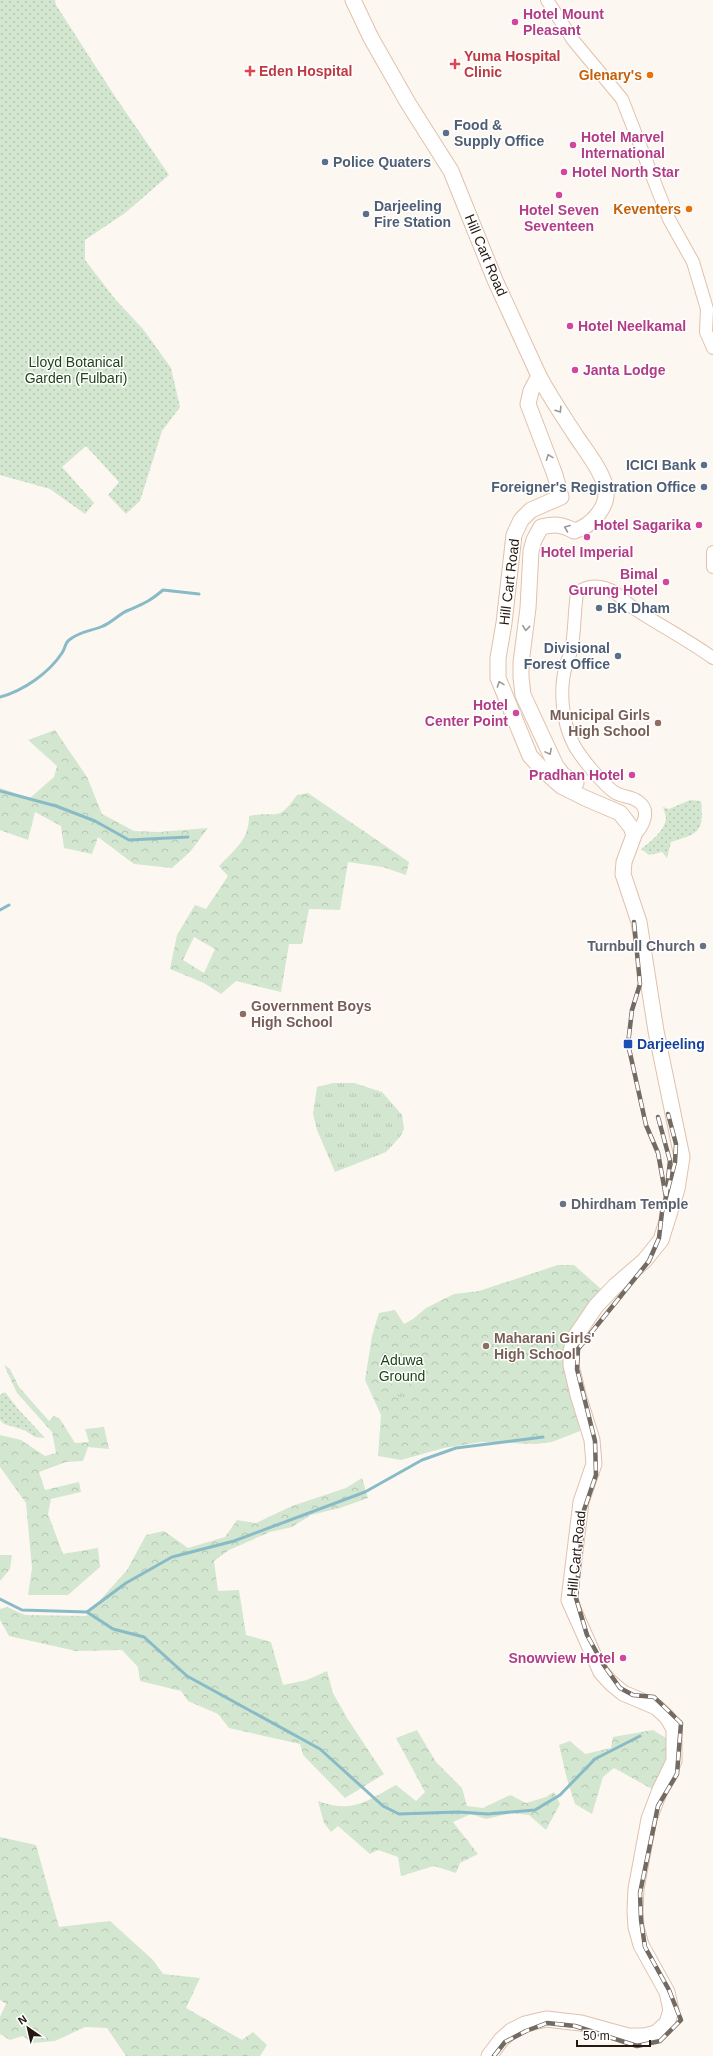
<svg xmlns="http://www.w3.org/2000/svg" width="713" height="2056" font-family="Arial,sans-serif">
<style>
.grass{fill:url(#grass-dots)}
.forest{fill:url(#forest-crowns);fill-rule:evenodd}
.park{fill:url(#park-tufts)}
.lines{fill:none;stroke-linecap:round;stroke-linejoin:round}
.stream{stroke:#89bbc7;stroke-width:3}
.secondary-casing{stroke:#e0c1aa;stroke-width:14}
.highway-casing{stroke:#e0c1aa;stroke-width:17}
.secondary{stroke:#fff;stroke-width:12}
.highway{stroke:#fff;stroke-width:15}
.rail-casing{stroke:#736a62;stroke-width:4.5}
.rail{stroke:#fff;stroke-width:3;stroke-dasharray:9;stroke-linecap:butt}
.oneway{stroke:#9d9894}
.hotel-dot{fill:#d1479c;stroke:#fff;stroke-width:1.5}
.health-dot{fill:#e0444e;stroke:#fff;stroke-width:1.5}
.food-dot{fill:#e8710a;stroke:#fff;stroke-width:1.5}
.service-dot{fill:#5c6f8a;stroke:#fff;stroke-width:1.5}
.education-dot{fill:#8d6e63;stroke:#fff;stroke-width:1.5}
.worship-dot{fill:#6b7280;stroke:#fff;stroke-width:1.5}
.transit-dot{fill:#1a4fb4;stroke:#fff;stroke-width:1.5}
.labels{text-anchor:middle;dominant-baseline:central;stroke-width:3;stroke-linejoin:round;paint-order:stroke}
.hotel-label{font-size:14px;font-weight:bold;fill:#b23c85;stroke:#fff;text-anchor:start}
.health-label{font-size:14px;font-weight:bold;fill:#be3a42;stroke:#fff;text-anchor:start}
.food-label{font-size:14px;font-weight:bold;fill:#c56008;stroke:#fff;text-anchor:end}
.service-label{font-size:14px;font-weight:bold;fill:#4e5e75;stroke:#fff;text-anchor:start}
.street-label{font-size:14px;fill:#251a11;stroke:#fff}
.park-label{font-size:14px;fill:#1d4418;stroke:#fff}
.education-label{font-size:14px;font-weight:bold;fill:#785e54;stroke:#fff;text-anchor:start}
.worship-label{font-size:14px;font-weight:bold;fill:#5b616d;stroke:#fff;text-anchor:end}
.transit-label{font-size:14px;font-weight:bold;fill:#164399;stroke:#fff;text-anchor:start}
</style>
<defs>
<pattern id="grass-dots" width="8" height="8" patternUnits="userSpaceOnUse"><rect width="8" height="8" fill="#d3e6d0"/><path d="M2 2h.1M6 6h.1" fill="none" stroke="#b5c5b2" stroke-width="1.8" stroke-linecap="round"/></pattern>
<pattern id="forest-crowns" width="20" height="18" patternUnits="userSpaceOnUse"><rect width="20" height="18" fill="#d3e6d0"/><path d="M2 6a3 3 0 1 1 6 0M12 15a3 3 0 1 1 6 0" fill="none" stroke="#b5c5b2"/></pattern>
<pattern id="park-tufts" width="24" height="20" patternUnits="userSpaceOnUse"><rect width="24" height="20" fill="#d3e6d0"/><path d="M3 7l-1-3M5 7V3M7 7l1-3M15 17l-1-3M17 17v-4M19 17l1-3" fill="none" stroke="#b5c5b2"/></pattern>
</defs>
<rect width="100%" height="100%" fill="#fdf7f2"/>
<!-- grass -->
<g class="grass">
<polygon points="0,0 55,0 56,5 114,95 169,175 125,213 85,240 85,260 115,299 143,329 171,368 180,407 162,431 140,501 126,514 108,495 119,482 86,446 62,467 94,503 85,514 50,489 0,475"/>
<path d="M690 800 701 801C704 832 700 833 671 842L667 858 662 852 649 855 641 849C650 842 664 832 666 819 666 816 664 810 663 807L669 809Z"/>
<polygon points="5,1392 18,1409 45,1438 35,1437 24,1430 4,1424 0,1420 0,1395"/>
</g>
<!-- forest -->
<g class="forest">
<polygon points="55,730 87,777 102,814 134,831 159,832 208,828 190,852 172,868 134,864 98,837 92,854 64,848 61,826 35,812 28,840 0,830 0,788 30,798 54,777 57,766 28,740"/>
<path d="M308 793 409 862 406 875 383 867 348 862 340 910 309 909 302 944H289L281 992 236 981 221 994 204 983 170 969 177 935 195 905 206 909 228 876 219 866C235 849 249 840 249 816 277 810 277 824 297 795ZM194 937 215 949 204 973 183 960Z"/>
<polygon points="558,1265 574,1265 601,1289 584,1310 568,1343 580,1431 552,1442 536,1444 481,1442 444,1448 401,1460 378,1456 381,1415 365,1380 372,1336 379,1313 395,1310 404,1324 413,1319 426,1308 454,1294 479,1291"/>
<polygon points="4,1365 10,1369 19,1387 49,1421 54,1416 60,1419 75,1443 89,1442 85,1429 104,1427 109,1449 88,1447 83,1461 66,1462 39,1472 45,1490 79,1482 81,1492 51,1499 48,1514 63,1554 98,1548 100,1567 68,1595 28,1595 32,1568 26,1503 0,1467 0,1435 21,1440 45,1456 56,1453 52,1432 17,1393"/>
<polygon points="362,1478 368,1498 340,1508 311,1515 292,1527 270,1532 229,1550 214,1561 218,1591 239,1590 246,1635 271,1642 283,1685 307,1680 327,1671 333,1693 347,1718 384,1774 345,1798 303,1755 300,1744 229,1728 218,1714 188,1701 181,1691 140,1681 138,1667 122,1650 76,1651 9,1636 0,1620 0,1609 7,1607 25,1615 86,1616 127,1570 146,1535 164,1531 188,1548 225,1537 237,1520 256,1523 292,1506 346,1488"/>
<polygon points="0,1555 12,1555 10,1569 0,1581"/>
<path d="M417 1730 436 1762 462 1788 467 1806 483 1808 510 1795 526 1803 546 1797 554 1792 560 1804 546 1830 529 1815 511 1813 486 1819 471 1814 453 1822 478 1854 460 1863 456 1873 434 1866 401 1876 398 1857 378 1850 370 1854 338 1826 331 1832 324 1823 318 1801C353 1814 366 1801 396 1785L416 1801 425 1792 396 1738Z"/>
<polygon points="653,1730 666,1738 668,1762 652,1789 614,1768 603,1777 592,1814 575,1804 567,1779 559,1745 570,1741 585,1754 611,1748 613,1737"/>
<polygon points="0,1837 36,1845 59,1927 110,1921 153,1960 163,1974 200,1978 186,2008 242,2040 253,2032 267,2045 260,2056 126,2056 107,2028 85,2027 55,2041 33,2043 23,2036 10,2040 0,2034 0,2017 6,2004 0,2000"/>
</g>
<!-- park -->
<g class="park">
<polygon points="333,1083 354,1083 382,1092 402,1115 404,1129 400,1137 386,1152 335,1172 317,1130 313,1114 317,1087"/>
<path d="M399 1345H411L418 1351V1372L410 1387 409 1396 411 1402 406 1403 397 1395 399 1389C373 1380 389 1359 399 1345Z"/>
</g>
<g class="lines">
<!-- stream -->
<g class="stream">
<path d="M0 697C23 691 49 673 62 653 65 649 65 643 69 640 80 631 92 631 103 626 113 622 120 613 129 610 145 603 150 601 163 590L199 594"/>
<polyline points="0,791 56,806 95,821 129,840 188,837"/>
<polyline points="0,910 9,905"/>
<polyline points="0,1599 22,1610 87,1612 126,1583 172,1557 234,1541 365,1492 422,1460 456,1448 543,1437"/>
<polyline points="87,1612 113,1629 144,1637 187,1676 320,1749 383,1806 399,1814 458,1812 488,1814 535,1810 560,1795 595,1759 640,1736"/>
</g>
<defs>
<g id="secondary">
<polyline points="547,0 573,40 622,99 669,219 693,262 707,309 706,332 713,348"/>
<polyline points="713,552 713,567"/>
<path d="M634 835C643 827 651 811 639 802 632 796 621 797 614 792 602 783 581 758 574 745 562 722 559 690 566 665 567 660 570 656 571 651 575 633 574 612 577 593 586 586 594 585 605 588 617 591 626 603 635 609 661 626 688 640 713 658"/>
</g>
<g id="highway">
<polyline points="353,0 371,38 408,103 451,171 495,280 539,376 531,391 528,404 555,475 561,497 531,510 521,520 514,535 504,623 498,658 498,678 530,756 543,770 561,786 585,798 620,813 631,827 634,835 624,862 623,874 639,922 656,1031 682,1157 677,1189 661,1240 644,1261 615,1286 596,1306 575,1337 571,1351 571,1365 578,1395 592,1440 594,1464 581,1502 569,1600 601,1672 611,1683 623,1693 656,1707 667,1717 674,1729 674,1761 660,1790 649,1819 636,1889 635,1911 636,1927 641,1945 667,1992 671,2010 667,2023 656,2033 644,2036 628,2036 581,2023 546,2019 525,2024 511,2031 501,2040 489,2056"/>
<path d="M539 376C550 397 563 416 576 436 586 451 600 468 605 485 611 505 592 526 574 531 562 524 554 524 541 527L534 540 531 551 528 608 521 663V677L523 695 556 766 563 775 576 783"/>
</g>
</defs>
<!-- secondary casing -->
<use href="#secondary" class="secondary-casing"/>
<!-- highway casing -->
<use href="#highway" class="highway-casing"/>
<!-- secondary -->
<use href="#secondary" class="secondary"/>
<!-- highway -->
<use href="#highway" class="highway"/>
<defs>
<g id="rail">
<polyline points="658,1117 670,1161 666,1197 675,1162 676,1144 668,1114"/>
<polyline points="494,2056 505,2042 526,2031 547,2023 575,2026 637,2046 660,2041 681,2020 669,1990 645,1947 641,1920 640,1893 658,1806 677,1774 681,1723 654,1697 633,1695 620,1688 603,1664 587,1635 576,1598 584,1510 596,1475 595,1441 577,1369 578,1349 649,1261 659,1238 662,1212 666,1197 658,1153 646,1125 628,1044 632,1010 640,984 634,922"/>
</g>
</defs>
<!-- rail casing -->
<use href="#rail" class="rail-casing"/>
<!-- rail -->
<use href="#rail" class="rail"/>
</g>
<!-- one-way arrows -->
<defs><path id="oneway-chevron" d="M-2-3.5L2.5 0L-2 3.5" fill="none" stroke-width="1.6" stroke-linecap="round" stroke-linejoin="round"/></defs>
<g class="oneway">
<use href="#oneway-chevron" transform="translate(559 410) rotate(57)"/>
<use href="#oneway-chevron" transform="translate(549 457) rotate(-111)"/>
<use href="#oneway-chevron" transform="translate(567 528) rotate(-158)"/>
<use href="#oneway-chevron" transform="translate(526 628) rotate(96)"/>
<use href="#oneway-chevron" transform="translate(500 684) rotate(-110)"/>
<use href="#oneway-chevron" transform="translate(549 752) rotate(62)"/>
</g>
<!-- markers -->
<g class="hotel-dot">
<circle cx="515" cy="22" r="4"/>
<circle cx="573" cy="145" r="4"/>
<circle cx="564" cy="172" r="4"/>
<circle cx="559" cy="195" r="4"/>
<circle cx="570" cy="326" r="4"/>
<circle cx="575" cy="370" r="4"/>
<circle cx="699" cy="525" r="4"/>
<circle cx="587" cy="537" r="4"/>
<circle cx="666" cy="582" r="4"/>
<circle cx="516" cy="713" r="4"/>
<circle cx="632" cy="775" r="4"/>
<circle cx="623" cy="1658" r="4"/>
</g>
<g class="health-dot">
<path d="M453 58h4v4h4v4h-4v4h-4v-4h-4v-4h4z"/>
<path d="M248 65h4v4h4v4h-4v4h-4v-4h-4v-4h4z"/>
</g>
<g class="food-dot">
<circle cx="650" cy="75" r="4"/>
<circle cx="689" cy="209" r="4"/>
</g>
<g class="service-dot">
<circle cx="446" cy="133" r="4"/>
<circle cx="325" cy="162" r="4"/>
<circle cx="366" cy="214" r="4"/>
<circle cx="704" cy="465" r="4"/>
<circle cx="704" cy="487" r="4"/>
<circle cx="599" cy="608" r="4"/>
<circle cx="618" cy="656" r="4"/>
</g>
<g class="education-dot">
<circle cx="658" cy="723" r="4"/>
<circle cx="243" cy="1014" r="4"/>
<circle cx="486" cy="1346" r="4"/>
</g>
<g class="worship-dot">
<circle cx="703" cy="946" r="4"/>
<circle cx="563" cy="1204" r="4"/>
</g>
<rect class="transit-dot" x="623" y="1039" width="10" height="10" rx="2"/>
<g class="labels">
<!-- hotel labels -->
<g class="hotel-label">
<text x="523" y="14">Hotel Mount<tspan x="523" dy="16">Pleasant</tspan></text>
<text x="581" y="137">Hotel Marvel<tspan x="581" dy="16">International</tspan></text>
<text x="572" y="172">Hotel North Star</text>
<text x="559" y="210" text-anchor="middle">Hotel Seven<tspan x="559" dy="16">Seventeen</tspan></text>
<text x="578" y="326">Hotel Neelkamal</text>
<text x="583" y="370">Janta Lodge</text>
<text x="691" y="525" text-anchor="end">Hotel Sagarika</text>
<text x="587" y="552" text-anchor="middle">Hotel Imperial</text>
<text x="658" y="574" text-anchor="end">Bimal<tspan x="658" dy="16">Gurung Hotel</tspan></text>
<text x="508" y="705" text-anchor="end">Hotel<tspan x="508" dy="16">Center Point</tspan></text>
<text x="624" y="775" text-anchor="end">Pradhan Hotel</text>
<text x="615" y="1658" text-anchor="end">Snowview Hotel</text>
</g>
<!-- health labels -->
<g class="health-label">
<text x="464" y="56">Yuma Hospital<tspan x="464" dy="16">Clinic</tspan></text>
<text x="259" y="71">Eden Hospital</text>
</g>
<!-- food labels -->
<g class="food-label">
<text x="642" y="75">Glenary's</text>
<text x="681" y="209">Keventers</text>
</g>
<!-- service labels -->
<g class="service-label">
<text x="454" y="125">Food &amp;<tspan x="454" dy="16">Supply Office</tspan></text>
<text x="333" y="162">Police Quaters</text>
<text x="374" y="206">Darjeeling<tspan x="374" dy="16">Fire Station</tspan></text>
<text x="696" y="465" text-anchor="end">ICICI Bank</text>
<text x="696" y="487" text-anchor="end">Foreigner's Registration Office</text>
<text x="607" y="608">BK Dham</text>
<text x="610" y="648" text-anchor="end">Divisional<tspan x="610" dy="16">Forest Office</tspan></text>
</g>
<!-- street labels -->
<g class="street-label">
<text transform="translate(486 255) rotate(67)">Hill Cart Road</text>
<text transform="translate(509 582) rotate(-83)">Hill Cart Road</text>
<text transform="translate(576 1554) rotate(-84)">Hill Cart Road</text>
</g>
<!-- park labels -->
<g class="park-label">
<text x="76" y="362">Lloyd Botanical<tspan x="76" dy="16">Garden (Fulbari)</tspan></text>
<text x="402" y="1360">Aduwa<tspan x="402" dy="16">Ground</tspan></text>
</g>
<!-- education labels -->
<g class="education-label">
<text x="650" y="715" text-anchor="end">Municipal Girls<tspan x="650" dy="16">High School</tspan></text>
<text x="251" y="1006">Government Boys<tspan x="251" dy="16">High School</tspan></text>
<text x="494" y="1338">Maharani Girls'<tspan x="494" dy="16">High School</tspan></text>
</g>
<!-- worship labels -->
<g class="worship-label">
<text x="695" y="946">Turnbull Church</text>
<text x="571" y="1204" text-anchor="start">Dhirdham Temple</text>
</g>
<!-- transit labels -->
<g class="transit-label">
<text x="637" y="1044">Darjeeling</text>
</g>
</g>
<!-- north arrow -->
<g transform="translate(28 2028) rotate(326)" stroke="#ffffff" stroke-width="3" paint-order="stroke">
<path d="M0-3L7 15L0 10L-7 15Z" fill="#251a11"/>
<text y="-6" font-size="11" font-weight="bold" text-anchor="middle" fill="#251a11">N</text>
</g>
<!-- scale -->
<path d="M577 2040v6h73v-6" fill="none" stroke="#251a11" stroke-width="2"/>
<text x="583" y="2040" font-size="12" fill="#251a11" stroke="#ffffff" stroke-width="3" paint-order="stroke">50 m</text>
</svg>
